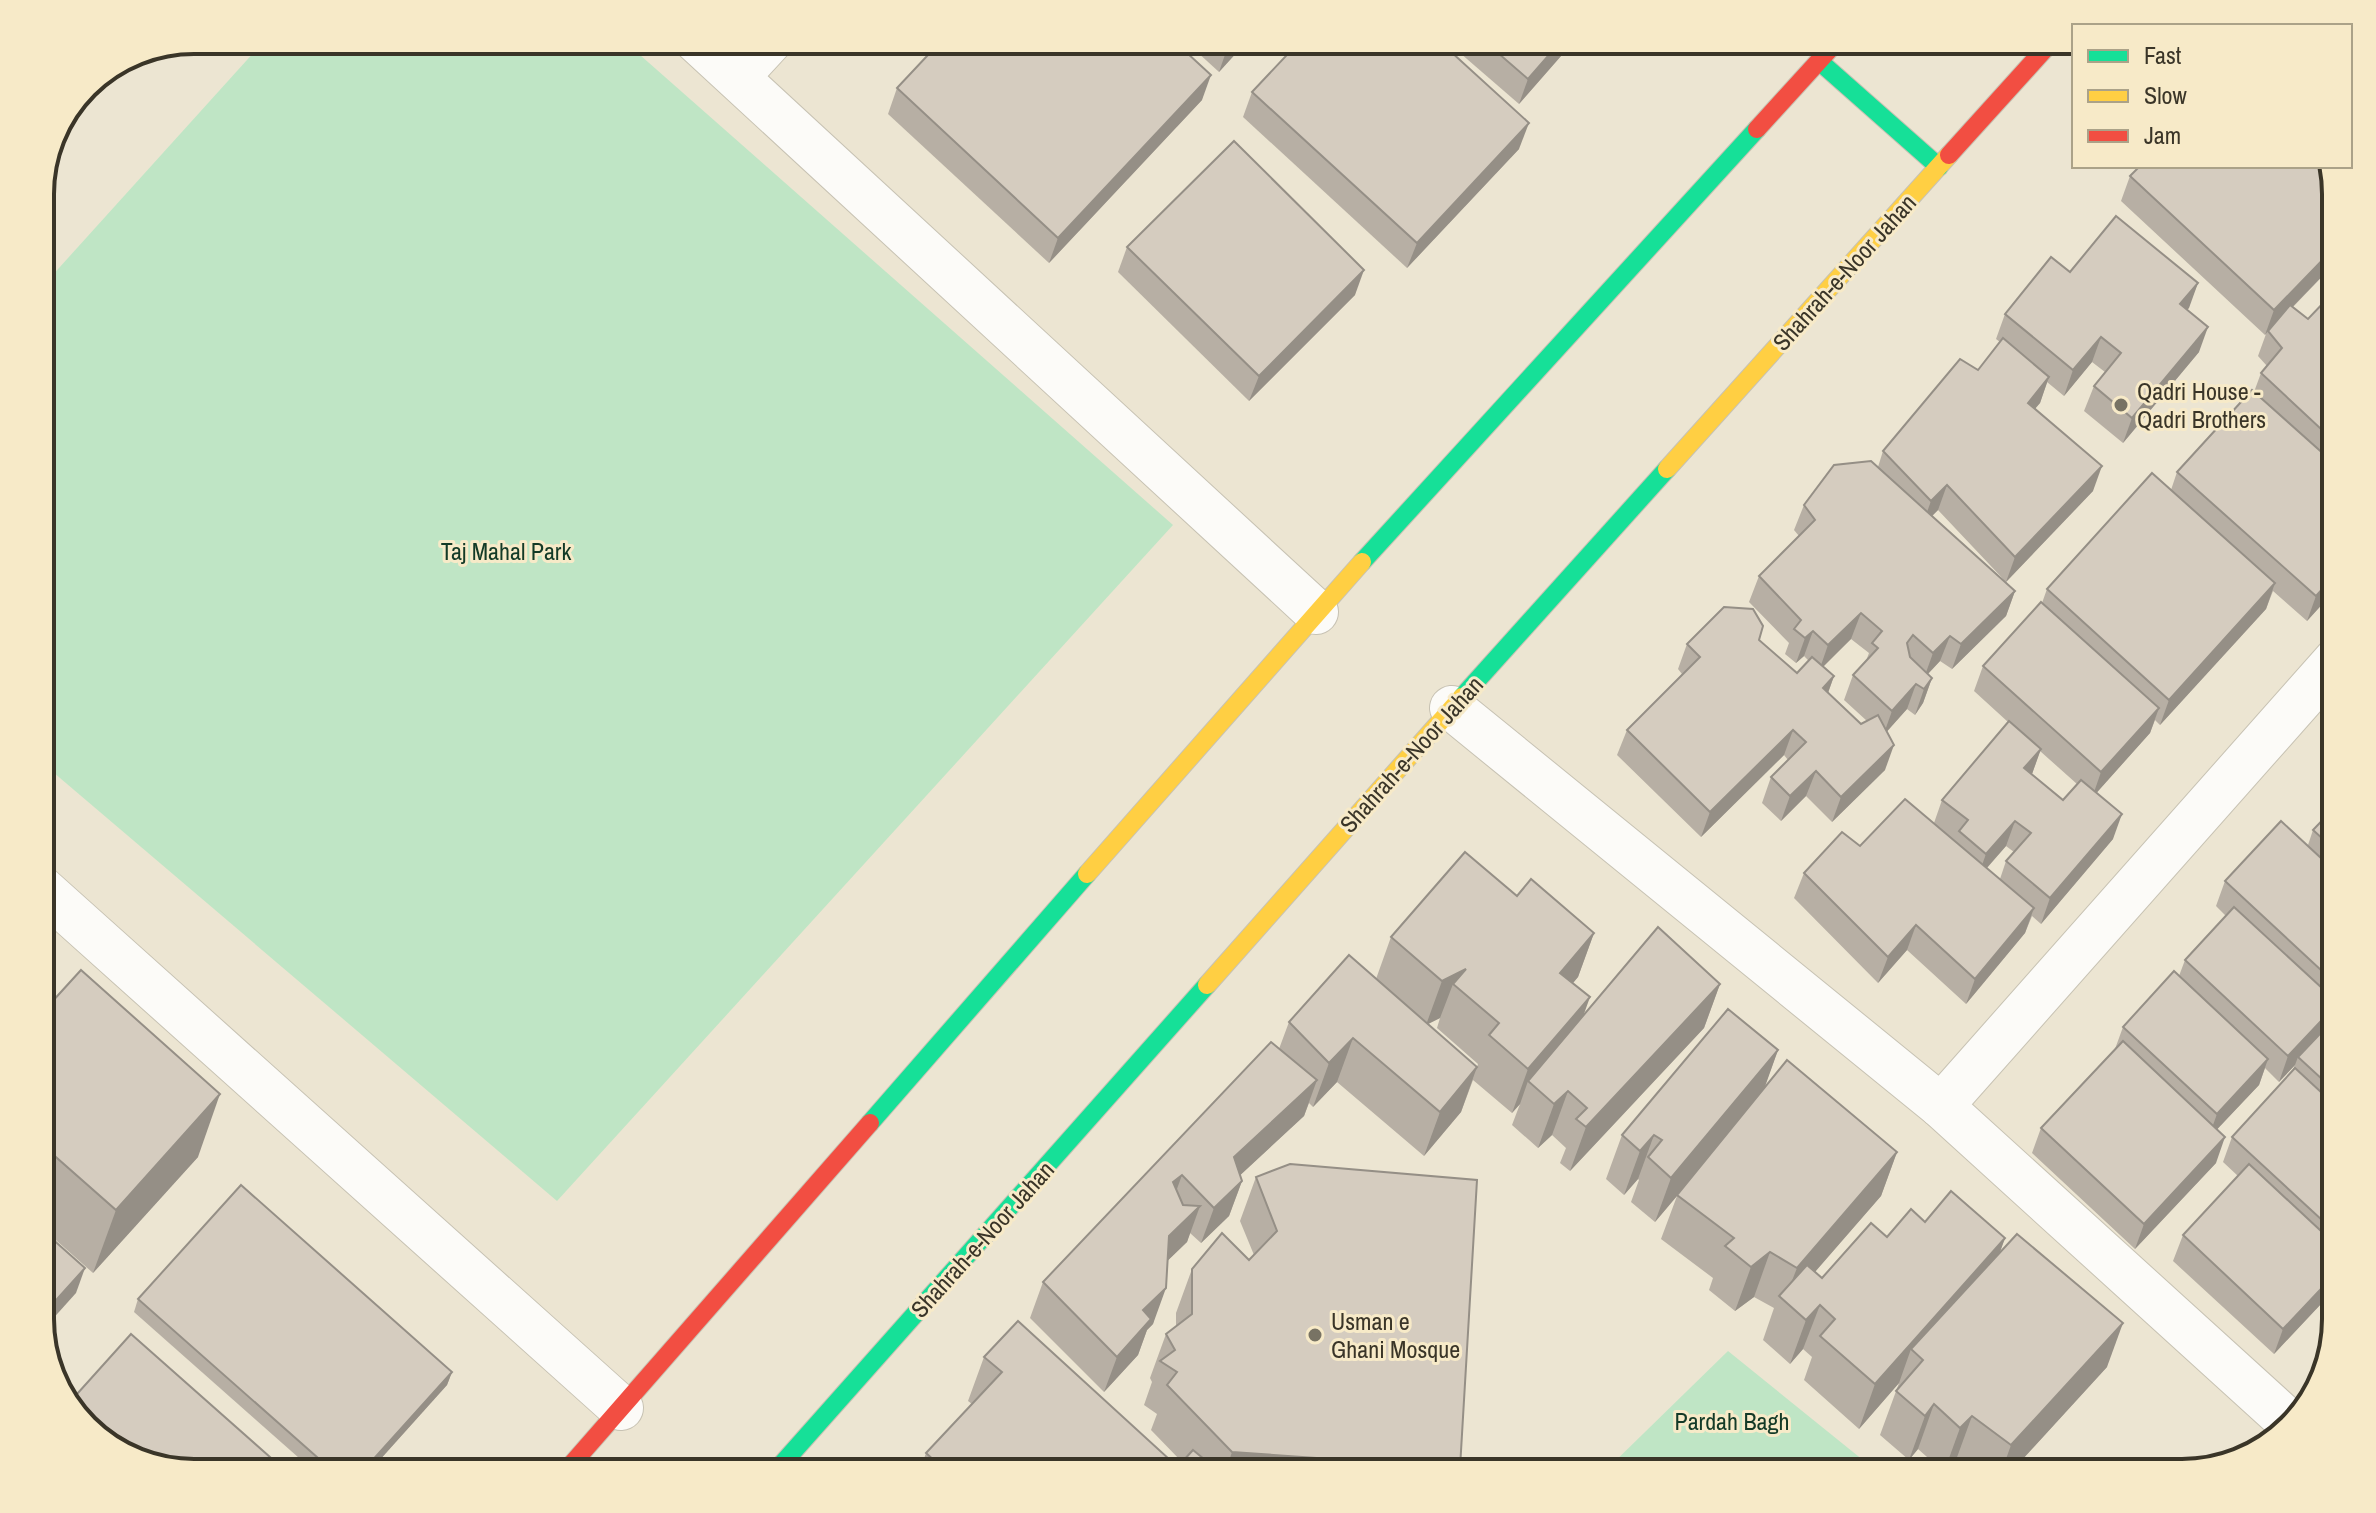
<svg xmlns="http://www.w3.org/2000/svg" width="2376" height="1513" font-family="'Archivo Narrow',sans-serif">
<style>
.green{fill:#bfe5c5}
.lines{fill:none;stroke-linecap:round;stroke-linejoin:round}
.street-casing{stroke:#c7c2b3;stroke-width:46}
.fast-casing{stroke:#c7c2b3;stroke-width:20}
.slow-casing{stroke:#c7c2b3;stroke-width:20}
.jam-casing{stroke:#c7c2b3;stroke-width:20}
.street{stroke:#fcfbf8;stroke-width:44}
.fast{stroke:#16e098;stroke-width:18}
.slow{stroke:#ffcf43;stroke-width:18}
.jam{stroke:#f24e42;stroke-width:18}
.wall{fill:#b7afa4;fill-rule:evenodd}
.shaded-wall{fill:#958f86}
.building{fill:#d5ccbf;stroke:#958f86;stroke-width:2}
.poi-dot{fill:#787364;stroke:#f7eac8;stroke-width:3}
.labels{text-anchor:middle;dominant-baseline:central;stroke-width:6;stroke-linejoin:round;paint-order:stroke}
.street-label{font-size:24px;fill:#3a3528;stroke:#f7eac8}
.poi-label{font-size:24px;fill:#3a3528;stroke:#f7eac8;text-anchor:start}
.park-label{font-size:24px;fill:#133a27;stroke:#f7eac8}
.rim{fill:none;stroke:#3a3528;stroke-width:4}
</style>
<rect width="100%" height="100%" fill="#ece5d2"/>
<!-- green -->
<g class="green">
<polygon points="265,40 623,40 1173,525 557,1201 40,761 40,289"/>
<polygon points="1728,1351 1879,1473 1603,1473"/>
</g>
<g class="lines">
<defs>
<g id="street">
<polyline points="696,40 1316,612"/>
<polyline points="737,77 771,40"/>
<polyline points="1452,708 1941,1106 2290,1423"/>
<polyline points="40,887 621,1408"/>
<polyline points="1941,1106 2336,660"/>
</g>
<g id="fast">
<polyline points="1819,61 1939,167"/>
<polyline points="1362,562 1757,129"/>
<polyline points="1462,697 1667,469"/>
<polyline points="870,1123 1087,874"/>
<polyline points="774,1473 1207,985"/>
</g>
<g id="slow">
<polyline points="1667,469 1949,155"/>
<polyline points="1087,874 1362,562"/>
<polyline points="1207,985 1462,697"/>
</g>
<g id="jam">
<polyline points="1757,129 1838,40"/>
<polyline points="1949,155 2053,40"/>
<polyline points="564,1473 870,1123"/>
</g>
</defs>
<!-- street casing -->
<use href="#street" class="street-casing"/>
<!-- fast casing -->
<use href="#fast" class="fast-casing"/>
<!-- slow casing -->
<use href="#slow" class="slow-casing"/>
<!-- jam casing -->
<use href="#jam" class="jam-casing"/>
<!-- street -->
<use href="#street" class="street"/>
<!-- fast -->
<use href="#fast" class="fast"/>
<!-- slow -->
<use href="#slow" class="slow"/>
<!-- jam -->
<use href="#jam" class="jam"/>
</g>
<!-- wall -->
<g class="wall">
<polygon points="1184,40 1248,40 1219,72"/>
<polygon points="1445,40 1575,40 1519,104"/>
<polygon points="897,88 1202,100 1049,263 888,114"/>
<polygon points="1252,92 1519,149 1407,268 1243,117"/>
<path d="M2130 176 2336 194V262L2293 307 2308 319 2336 303V589L2307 621 2273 591 2266 609 2160 725 2155 720 2150 733 2096 793 2113 839 2041 924 2032 916 2025 933 1966 1004 1907 950 1878 983 1794 898 1804 873 1860 846 1934 823 1942 800 2008 722 1974 691 1983 666 2042 603 2047 589 2171 490 2177 472 2254 392 2261 373 2267 366 2258 356 2266 334 2265 335 2121 201ZM2040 751 2077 784 2063 800 2032 774ZM2006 846 2014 852 2006 861 2000 879 1987 868Z"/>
<polygon points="1127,247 1355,295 1249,401 1118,272"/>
<path d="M2070 272 2198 283 2187 310 2199 352 2123 443 2084 411 2094 386 2105 372 2092 362 2064 396 2047 382 2040 403 2035 408 2093 491 2006 582 2015 591 2006 616 1952 669 1940 661 1928 674 1932 678 1923 703 1915 715 1907 709 1887 731 1885 770 1832 822 1806 796 1781 821 1762 803 1771 777 1788 760 1784 755 1701 837 1617 755 1627 730 1682 674 1678 669 1687 644 1759 640 1797 673 1809 661 1804 656 1796 663 1785 654 1789 643 1749 602 1759 576 1799 536 1794 530 1804 505 1878 467 1883 451 1978 370 2000 342 1996 339 2005 314ZM1938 510 2006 582 1932 516ZM1851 639 1869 653 1866 661 1853 675 1844 700 1867 721 1861 724 1828 693 1834 676 1823 666Z"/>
<polygon points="2336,806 2336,1009 2331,1022 2336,1017 2336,1288 2274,1354 2173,1261 2183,1235 2238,1176 2223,1162 2232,1137 2292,1071 2295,1065 2279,1082 2265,1068 2259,1085 2217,1129 2216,1163 2135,1249 2032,1153 2041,1128 2115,1049 2123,1027 2179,976 2185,960 2226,916 2216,906 2225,881 2308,845 2313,830"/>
<path d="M1517 896 1594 933 1578 977 1573 983 1583 1016 1720 984 1704 1028 1570 1171 1560 1163 1566 1148 1552 1135 1538 1148 1512 1125 1520 1104 1512 1113 1473 1080 1461 1112 1424 1156 1337 1082 1313 1107 1309 1103 1304 1116 1240 1175 1242 1181 1229 1216 1201 1243 1190 1233 1187 1242 1168 1260 1153 1324 1147 1330 1138 1355 1104 1392 1030 1318 1043 1282 1279 1049 1289 1022 1376 979 1391 937ZM1440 1018 1437 1028 1478 1064 1477 1067 1428 1024Z"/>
<polygon points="40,1015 198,1157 93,1273 40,1226"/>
<polygon points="1778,1050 1764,1088 1897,1152 1881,1196 1815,1272 1822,1278 1887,1237 1925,1222 2005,1238 1999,1254 2107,1367 2010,1473 1973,1473 1956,1460 1944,1472 1918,1449 1909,1460 1880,1435 1899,1383 1859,1429 1804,1380 1812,1357 1803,1349 1790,1364 1763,1340 1774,1308 1754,1297 1735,1311 1709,1290 1713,1278 1661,1239 1677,1196 1655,1222 1631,1202 1639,1180 1638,1179 1624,1195 1606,1179 1622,1135"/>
<polygon points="1256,1177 1458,1473 1172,1473 1182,1462 1151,1430 1157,1414 1144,1405 1152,1382 1150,1378 1166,1334 1176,1326 1176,1313 1192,1269 1249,1260 1254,1255 1240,1221"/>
<polygon points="138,1299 452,1372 447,1385 368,1473 316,1473 134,1312"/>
<polygon points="984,1357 1164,1473 919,1473 926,1453 972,1404 968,1401"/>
</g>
<!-- shaded-wall -->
<g class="shaded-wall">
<polygon points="1234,40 1248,40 1219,72 1228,46"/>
<polygon points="1562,40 1575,40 1519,104 1528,79"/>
<polygon points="1211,75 1202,100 1049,263 1058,238"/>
<polygon points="1529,123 1519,149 1407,268 1417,243"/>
<polygon points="2336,246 2336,262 2268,332 2268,331 2265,335 2274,310"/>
<polygon points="1364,270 1355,295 1249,401 1259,376"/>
<polygon points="2198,283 2189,308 2171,329 2180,304"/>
<polygon points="2208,327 2199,352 2123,443 2132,418"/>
<polygon points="2101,337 2092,362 2064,396 2073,370"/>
<polygon points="2049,377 2040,403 2019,428 2028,403"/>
<polygon points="2102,466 2093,491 2006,582 2015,557"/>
<polygon points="1947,485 1938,510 1922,526 1931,501"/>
<polygon points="2336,574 2336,589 2307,621 2316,596"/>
<polygon points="2275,583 2266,609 2160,725 2169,700"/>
<polygon points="2015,591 2006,616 1952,669 1961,644"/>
<polygon points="1861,613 1851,639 1819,671 1828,645"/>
<polygon points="1813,631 1804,656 1796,663 1805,638"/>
<polygon points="1950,636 1940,661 1924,678 1933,653"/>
<polygon points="1834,676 1825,701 1823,688"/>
<polygon points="1932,678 1923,703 1915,715 1924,689"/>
<polygon points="1916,684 1907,709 1883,736 1892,711"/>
<polygon points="2159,708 2150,733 2092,798 2101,772"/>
<polygon points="1793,730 1784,755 1701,837 1710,812"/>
<polygon points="1894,745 1885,770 1832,822 1841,797"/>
<polygon points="2041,749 2032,774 2024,768"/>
<polygon points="1816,771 1806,796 1781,821 1790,796"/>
<polygon points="2122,814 2113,839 2041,924 2050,898"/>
<polygon points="2015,821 2006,846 1977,879 1986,854"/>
<polygon points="2034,908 2025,933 1966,1004 1975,979"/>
<polygon points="1916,925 1907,950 1878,983 1888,957"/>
<polygon points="1594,933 1578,977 1544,1017 1560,973"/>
<polygon points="1466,969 1453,984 1440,1018 1426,1025 1442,981"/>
<polygon points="1720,984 1704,1028 1570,1171 1586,1127"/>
<polygon points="1590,997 1574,1042 1528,1081 1520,1104 1512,1113 1528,1069"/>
<polygon points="2336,998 2336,1009 2329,1028 2298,1057 2295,1065 2279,1082 2288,1056 2332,1010"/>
<polygon points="1353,1038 1337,1082 1313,1107 1329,1063"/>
<polygon points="1778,1050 1762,1095 1655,1222 1671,1178"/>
<polygon points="2268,1059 2259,1085 2208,1139 2217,1114"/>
<polygon points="1477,1067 1461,1112 1424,1156 1440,1112"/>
<polygon points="1317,1080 1304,1116 1221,1193 1234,1157"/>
<polygon points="1568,1091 1552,1135 1538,1148 1554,1104"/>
<polygon points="220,1094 198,1157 93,1273 116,1210"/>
<polygon points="1654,1135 1638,1179 1624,1195 1640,1151"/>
<polygon points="2225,1137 2216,1163 2135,1249 2144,1224"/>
<polygon points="1897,1152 1881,1196 1787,1304 1784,1301 1797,1268"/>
<polygon points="1182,1175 1169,1211 1173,1182"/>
<polygon points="1242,1181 1229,1216 1201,1243 1214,1208"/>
<polygon points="1200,1206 1187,1242 1156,1272 1169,1236"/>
<polygon points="2005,1238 1989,1283 1911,1349 1899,1383 1859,1429 1875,1384"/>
<polygon points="1770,1252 1754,1297 1735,1311 1751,1267"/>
<polygon points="85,1268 76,1293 41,1332 40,1318"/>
<polygon points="2336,1273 2336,1288 2274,1354 2283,1329"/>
<polygon points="1166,1288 1153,1324 1147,1330 1138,1355 1104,1392 1117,1357 1143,1310"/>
<polygon points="1820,1305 1803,1349 1790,1364 1806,1320"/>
<polygon points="2123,1323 2107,1367 2010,1473 2001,1473 2011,1445"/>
<polygon points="452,1372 447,1385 368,1473 361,1473"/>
<polygon points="1934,1404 1918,1449 1909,1460 1925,1416"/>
<polygon points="1972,1416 1956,1460 1944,1472 1960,1428"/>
<polygon points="1232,1452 1460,1468 1458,1473 1225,1473"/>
<polygon points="1169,1459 1164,1473 1157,1473"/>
</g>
<!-- building -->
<g class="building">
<polygon points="942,40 1173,40 1211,75 1058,238 897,88"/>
<polygon points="1221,40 1234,40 1228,46"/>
<polygon points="1301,40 1438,40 1529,123 1417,243 1252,92"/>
<polygon points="1483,40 1562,40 1528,79"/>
<polygon points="1234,141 1364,270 1259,376 1127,247"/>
<polygon points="2140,166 2328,166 2336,194 2336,246 2274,310 2130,176"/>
<polygon points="2116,216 2198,283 2180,304 2208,327 2132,418 2094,386 2121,353 2101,337 2073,370 2005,314 2051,257 2070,272"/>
<polygon points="2329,297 2336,303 2336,443 2261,373 2282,348 2268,331 2290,305 2308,319"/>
<polygon points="2003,338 2049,377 2028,403 2102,466 2015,557 1947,485 1931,501 1883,451 1960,359 1978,370"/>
<polygon points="2252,390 2336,465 2336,574 2316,596 2177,472"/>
<polygon points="1871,461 2015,591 1961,644 1950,636 1933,653 1913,635 1907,643 1910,657 1932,678 1924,689 1916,684 1892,711 1853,675 1878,648 1872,643 1882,631 1861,613 1828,645 1813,631 1805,638 1794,629 1801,620 1759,576 1815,520 1804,505 1834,465"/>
<polygon points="2152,473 2275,583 2169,700 2047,589"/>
<polygon points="2041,602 2159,708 2101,772 1983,666"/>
<polygon points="1724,607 1753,609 1763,626 1759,640 1797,673 1812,657 1834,676 1823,688 1861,724 1878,715 1894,745 1841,797 1816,771 1790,796 1771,777 1806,742 1793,730 1710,812 1627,730 1700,657 1687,644"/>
<polygon points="2009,721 2041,749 2024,768 2063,800 2081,780 2122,814 2050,898 2006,861 2031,833 2015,821 1986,854 1959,831 1968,820 1942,800"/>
<polygon points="1905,799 2034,908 1975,979 1916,925 1888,957 1804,873 1842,832 1860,846"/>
<polygon points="2336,806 2336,851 2313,830"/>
<polygon points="2281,821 2336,872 2336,984 2225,881"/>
<polygon points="1465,852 1517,896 1531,879 1594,933 1560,973 1590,997 1528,1069 1489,1035 1499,1023 1453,984 1466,969 1442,981 1391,937"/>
<polygon points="2234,907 2336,1001 2336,1005 2288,1056 2185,960"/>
<polygon points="1658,927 1720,984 1586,1127 1576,1119 1587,1108 1568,1091 1554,1104 1528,1081"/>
<polygon points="1349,955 1477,1067 1440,1112 1353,1038 1329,1063 1289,1022"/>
<polygon points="81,970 220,1094 116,1210 40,1143 40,1015"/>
<polygon points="2174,971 2268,1059 2217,1114 2123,1027"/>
<polygon points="1728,1009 1778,1050 1671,1178 1648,1157 1662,1140 1654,1135 1640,1151 1622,1135"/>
<polygon points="2336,1017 2336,1092 2298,1057"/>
<polygon points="2123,1041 2225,1137 2144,1224 2041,1128"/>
<polygon points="1271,1042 1317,1080 1234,1157 1242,1181 1214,1208 1182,1175 1173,1182 1183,1205 1200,1206 1169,1236 1166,1288 1143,1310 1151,1319 1117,1357 1043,1282"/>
<polygon points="1787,1060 1897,1152 1797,1268 1770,1252 1751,1267 1725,1246 1734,1238 1677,1195"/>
<polygon points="2295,1068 2336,1106 2336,1233 2232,1137"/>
<polygon points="1290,1164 1477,1180 1460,1468 1232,1452 1167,1385 1177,1372 1160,1361 1175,1350 1166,1334 1192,1314 1192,1269 1222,1233 1249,1260 1277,1231 1256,1177"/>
<polygon points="2249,1164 2336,1245 2336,1273 2283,1329 2183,1235"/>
<polygon points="241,1185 452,1372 361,1473 335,1473 138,1299"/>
<polygon points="1951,1191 2005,1238 1875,1384 1820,1336 1835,1319 1820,1305 1806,1320 1779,1296 1807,1265 1822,1278 1871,1223 1887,1237 1911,1209 1925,1222"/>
<polygon points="40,1228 85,1268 40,1318"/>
<polygon points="2017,1234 2123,1323 2011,1445 1972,1416 1960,1428 1934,1404 1925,1416 1896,1391 1923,1360 1911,1349"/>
<polygon points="1018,1321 1169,1459 1157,1473 948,1473 926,1453 1002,1372 984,1357"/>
<polygon points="131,1334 288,1473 194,1473 109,1447 68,1404"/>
<polygon points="1193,1450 1221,1473 1172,1473"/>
</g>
<!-- markers -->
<g class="poi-dot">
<circle cx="2121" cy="405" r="8"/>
<circle cx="1315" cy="1335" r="8"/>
</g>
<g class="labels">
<!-- street labels -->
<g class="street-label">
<text transform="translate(1844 272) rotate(-48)">Shahrah-e-Noor Jahan</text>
<text transform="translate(1411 754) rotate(-48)">Shahrah-e-Noor Jahan</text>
<text transform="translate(982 1239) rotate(-48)">Shahrah-e-Noor Jahan</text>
</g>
<!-- poi labels -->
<g class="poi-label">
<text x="2137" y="391">Qadri House -<tspan x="2137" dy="28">Qadri Brothers</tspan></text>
<text x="1331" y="1321">Usman e<tspan x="1331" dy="28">Ghani Mosque</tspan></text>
</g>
<!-- park labels -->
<g class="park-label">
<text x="506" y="551">Taj Mahal Park</text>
<text x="1732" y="1421">Pardah Bagh</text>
</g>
</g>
<!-- crop -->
<path d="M0 0H2376V1513H0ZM194 54H2182A140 140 0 0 1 2322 194V1319A140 140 0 0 1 2182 1459H194A140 140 0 0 1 54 1319V194A140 140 0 0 1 194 54Z" fill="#f7eac8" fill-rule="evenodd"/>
<path class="rim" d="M194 54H2182A140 140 0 0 1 2322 194V1319A140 140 0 0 1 2182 1459H194A140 140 0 0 1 54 1319V194A140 140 0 0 1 194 54Z"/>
<!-- legend -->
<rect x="2072" y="24" width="280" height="144" fill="#f7eac8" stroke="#aba288" stroke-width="2"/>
<rect x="2088" y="50" width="40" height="12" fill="#16e098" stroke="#aba288" stroke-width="2"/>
<text x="2144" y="64" font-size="24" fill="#3a3528">Fast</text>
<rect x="2088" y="90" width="40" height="12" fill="#ffcf43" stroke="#aba288" stroke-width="2"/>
<text x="2144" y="104" font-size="24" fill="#3a3528">Slow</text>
<rect x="2088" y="130" width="40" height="12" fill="#f24e42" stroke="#aba288" stroke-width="2"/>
<text x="2144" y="144" font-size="24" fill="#3a3528">Jam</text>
</svg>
